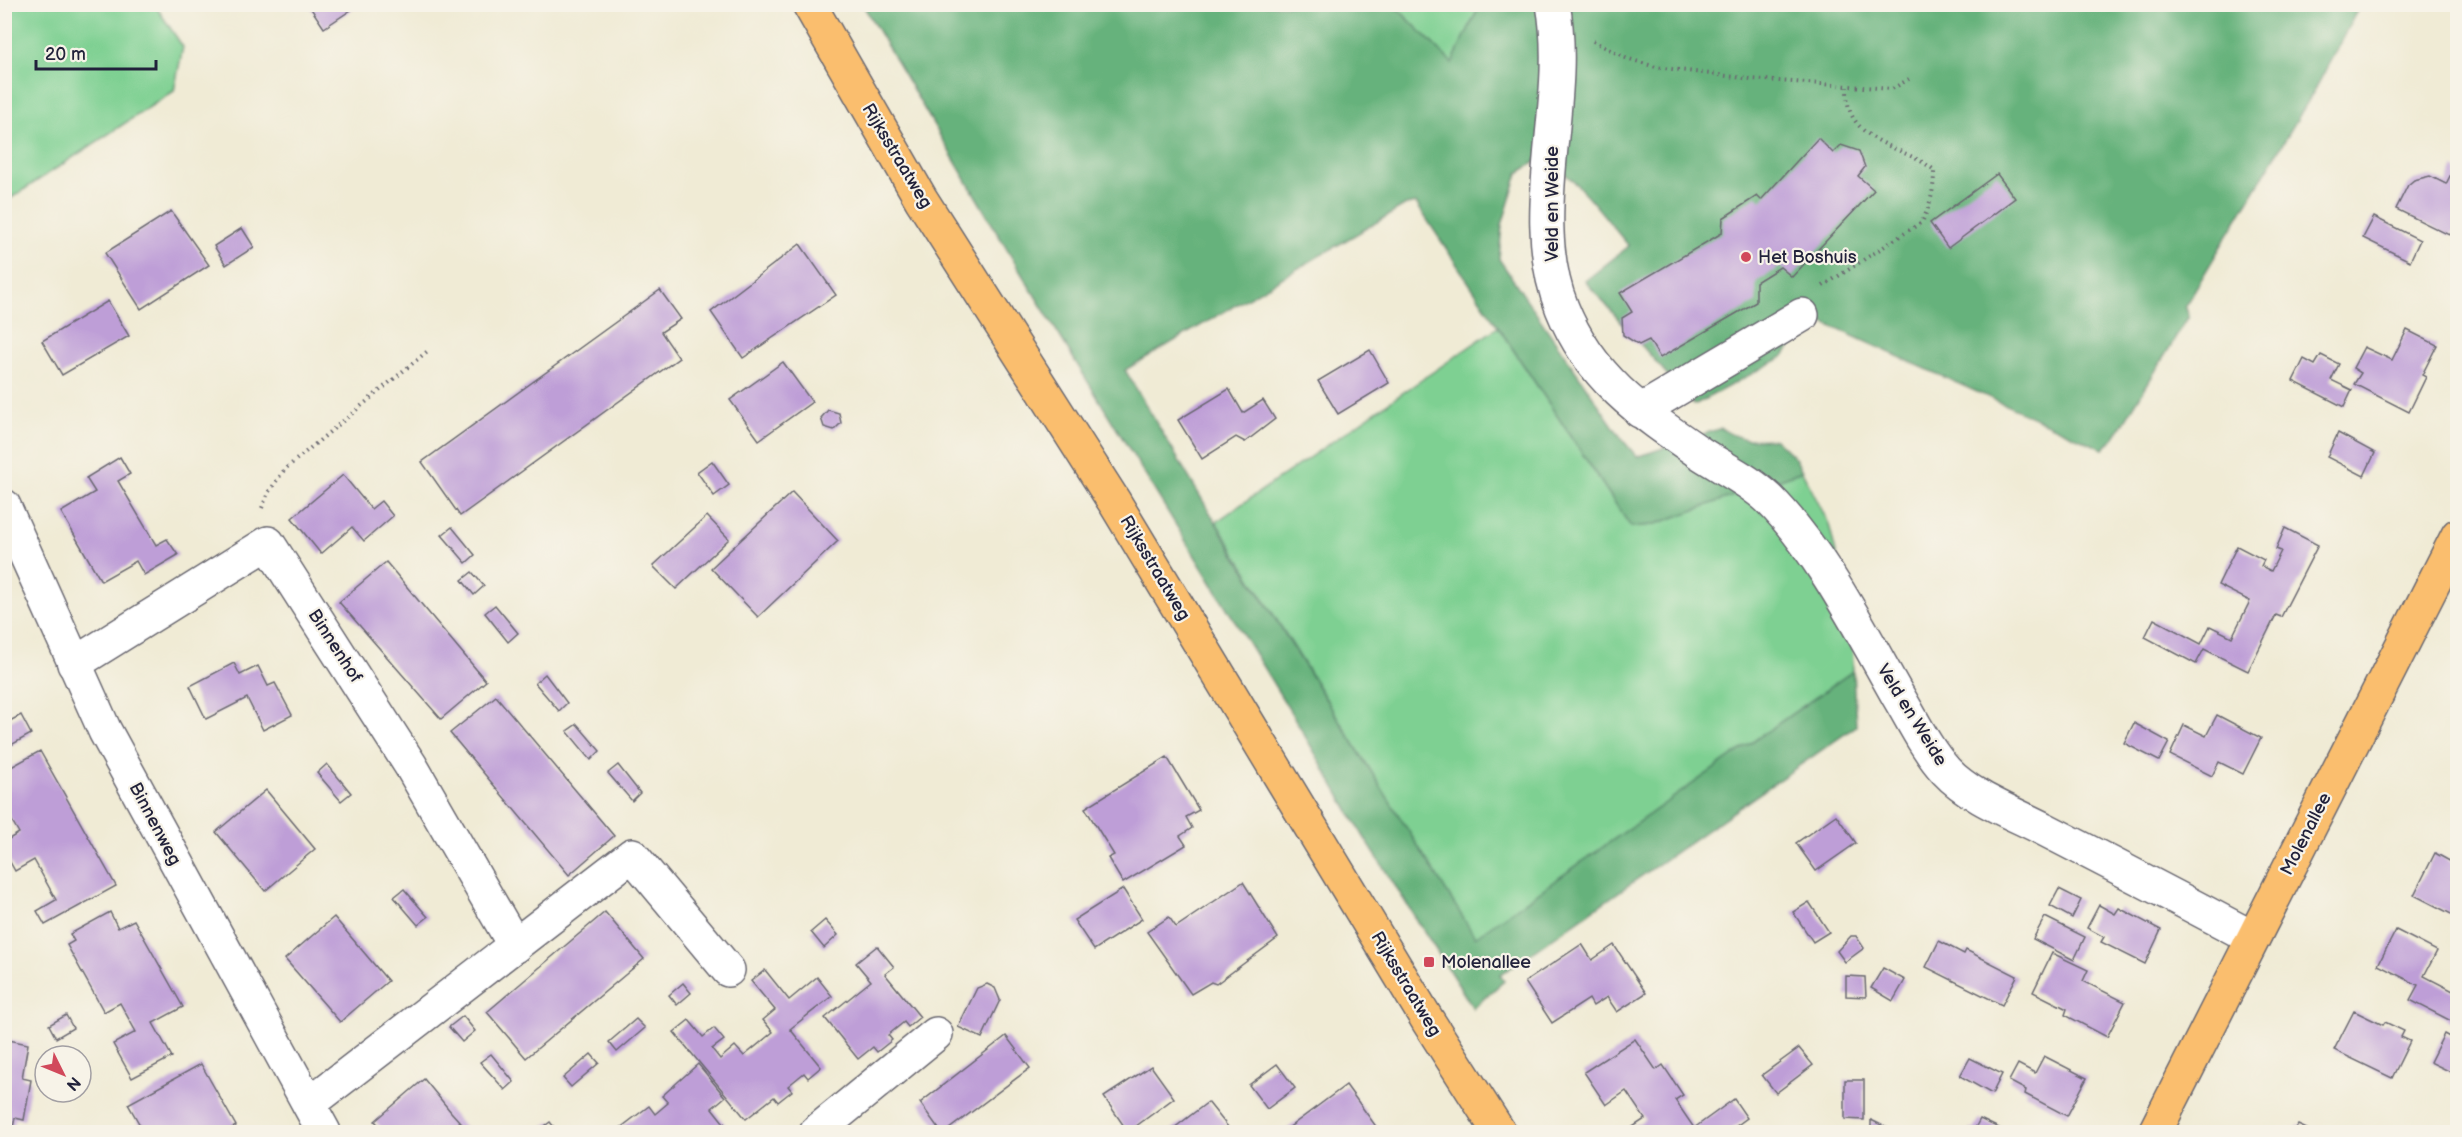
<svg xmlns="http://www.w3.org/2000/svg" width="2462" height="1137" font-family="'Balsamiq Sans',sans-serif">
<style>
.green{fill:#7ed092;stroke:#507966;stroke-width:1.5}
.forest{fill:#66b27c;stroke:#446a5c;stroke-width:1.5}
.building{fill:#be9ed7}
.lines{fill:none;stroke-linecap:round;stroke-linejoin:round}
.minor-casing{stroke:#6a6871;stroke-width:36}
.major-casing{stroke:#6a6871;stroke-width:36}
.path{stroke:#6a6871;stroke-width:4;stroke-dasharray:1.5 4.5;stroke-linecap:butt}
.minor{stroke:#fff;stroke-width:33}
.major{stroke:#fabe6e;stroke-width:33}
.poi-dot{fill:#d1495b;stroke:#f7f3e8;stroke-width:2}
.labels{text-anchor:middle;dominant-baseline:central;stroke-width:4.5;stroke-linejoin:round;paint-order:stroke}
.street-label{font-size:18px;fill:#22223b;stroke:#f7f3e8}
.poi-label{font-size:18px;fill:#22223b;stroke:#f7f3e8;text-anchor:start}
</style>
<rect width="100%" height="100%" fill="#f7f3e8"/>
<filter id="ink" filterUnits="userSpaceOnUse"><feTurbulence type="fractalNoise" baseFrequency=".0167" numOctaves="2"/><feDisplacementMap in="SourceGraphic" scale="12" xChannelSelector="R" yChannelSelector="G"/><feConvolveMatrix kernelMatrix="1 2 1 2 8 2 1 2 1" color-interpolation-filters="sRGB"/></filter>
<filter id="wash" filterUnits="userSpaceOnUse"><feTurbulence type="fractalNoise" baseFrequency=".008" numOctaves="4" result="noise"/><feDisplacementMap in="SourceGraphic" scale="24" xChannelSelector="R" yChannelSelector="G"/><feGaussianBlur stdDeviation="1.35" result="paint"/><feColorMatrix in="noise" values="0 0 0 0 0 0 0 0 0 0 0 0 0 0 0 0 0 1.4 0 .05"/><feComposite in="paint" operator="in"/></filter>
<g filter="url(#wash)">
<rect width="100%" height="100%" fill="#f0ebd5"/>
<!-- green -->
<g class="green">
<polygon points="5,4 155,5 183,47 174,91 5,202"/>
<polygon points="1394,5 1480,5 1452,63"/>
<polygon points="1498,327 1631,527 1653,525 1802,471 1829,524 1852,619 1853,671 1475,938 1216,522"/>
</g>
<!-- forest -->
<path class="forest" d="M863 5H1394L1452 63 1480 5H2360L2316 88 2185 306 2189 316 2115 437 2103 449 1813 318 1783 357 1694 405 1585 281 1629 246C1606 220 1573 170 1540 159L1518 173 1502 225 1499 259 1622 439 1637 457 1721 428C1738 441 1755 440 1775 439L1795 458 1802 471 1653 525 1631 527 1416 203 1406 205 1125 370 1234 553 1475 937 1853 671 1856 726 1500 975 1504 981 1473 1008 1364 837 1295 719 1018 268Z"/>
<g id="blocks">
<!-- building -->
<g class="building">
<polygon points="308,4 360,4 324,28"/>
<polygon points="1818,138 1833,153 1841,145 1859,151 1865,167 1858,176 1874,190 1792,277 1780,267 1756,282 1756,302 1660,358 1649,340 1639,345 1623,335 1622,318 1632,312 1620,293 1722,233 1723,218 1757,196 1761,200"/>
<polygon points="2454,168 2457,170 2457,230 2449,235 2396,209 2408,185 2414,180 2430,176 2446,184"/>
<polygon points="1997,174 2015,198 1948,248 1930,223"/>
<polygon points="171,211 209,265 141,309 105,253"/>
<polygon points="2374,217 2420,240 2410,261 2363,238"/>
<polygon points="242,228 254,247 226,265 214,246"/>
<polygon points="800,244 836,295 743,358 711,312"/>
<polygon points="660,290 681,319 661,332 679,358 460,516 422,462"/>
<polygon points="108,301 129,336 62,375 42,341"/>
<polygon points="2407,330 2437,345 2422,375 2426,377 2409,412 2354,384 2361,373 2353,368 2364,347 2392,360"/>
<polygon points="1370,350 1389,383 1338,414 1318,381"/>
<polygon points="2321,355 2339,364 2331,380 2352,390 2344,407 2293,381 2304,359 2315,365"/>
<polygon points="783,362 812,402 759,440 730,400"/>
<polygon points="1229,389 1243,413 1263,400 1275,419 1245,442 1236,437 1202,459 1178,420"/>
<polygon points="828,410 839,413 841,423 834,430 824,427 821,418"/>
<polygon points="2338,433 2375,453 2364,476 2327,457"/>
<polygon points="120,457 130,474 118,481 156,545 167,539 178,555 144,575 136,561 101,581 61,512 95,492 86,478"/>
<polygon points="712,461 729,485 714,496 697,472"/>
<polygon points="343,475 371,509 381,501 393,516 364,541 352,527 321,554 292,518"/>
<polygon points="792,492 838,541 758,617 711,568"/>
<polygon points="707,516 729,539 676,589 653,566"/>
<polygon points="452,527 475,555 466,563 442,535"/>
<polygon points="2285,528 2318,545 2281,617 2276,615 2248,671 2204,649 2196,664 2145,637 2154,619 2201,644 2210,626 2232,637 2250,601 2218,585 2237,546 2264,560 2261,566 2271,571 2281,551 2276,549"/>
<polygon points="386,562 486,681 441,719 339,602"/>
<polygon points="472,572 484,586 474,595 462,580"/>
<polygon points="495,605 518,633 508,642 485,613"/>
<polygon points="234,663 240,675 258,666 268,686 275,683 292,715 263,730 247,698 206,719 190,686"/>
<polygon points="545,674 567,703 559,711 535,683"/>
<polygon points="496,696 614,836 569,875 450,733"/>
<polygon points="21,715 31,734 4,749 4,724"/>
<polygon points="2217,715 2261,738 2243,774 2219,762 2212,776 2170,755 2184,725 2206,736"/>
<polygon points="2134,723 2169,742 2159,761 2124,743"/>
<polygon points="577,724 600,751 591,760 567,731"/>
<polygon points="40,751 116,886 45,925 37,911 56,900 34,860 15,871 4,851 4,842 19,833 4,807 4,771"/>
<polygon points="1167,757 1199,810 1186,817 1192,828 1180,836 1186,845 1123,883 1108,858 1114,855 1085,808"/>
<polygon points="327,764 351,793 341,801 317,773"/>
<polygon points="618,765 640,793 632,801 608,773"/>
<polygon points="266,790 315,849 265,891 216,832"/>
<polygon points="1836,815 1856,843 1816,871 1796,843"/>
<polygon points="2435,853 2457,865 2457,917 2414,895"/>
<polygon points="1243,882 1278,938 1216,984 1211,982 1191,994 1147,932 1169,917 1176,927"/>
<polygon points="404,889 428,917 418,925 394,897"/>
<polygon points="1123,889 1142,919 1094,950 1074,920"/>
<polygon points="2059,889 2081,900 2072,918 2050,906"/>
<polygon points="1809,902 1829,932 1813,942 1793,912"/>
<polygon points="2099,905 2115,914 2119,908 2161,930 2145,964 2101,942 2104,937 2087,928"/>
<polygon points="110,912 118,928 134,920 183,1007 153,1023 172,1057 132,1078 113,1044 136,1032 120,1003 104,1012 67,945 74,941 70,934"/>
<polygon points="605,912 644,959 526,1058 487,1012"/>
<polygon points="334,917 388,981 340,1022 285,959"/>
<polygon points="2045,917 2085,937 2074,960 2033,939"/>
<polygon points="825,920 838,935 824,948 811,932"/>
<polygon points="2396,930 2437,951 2424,976 2457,993 2457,1024 2410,1000 2418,985 2378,965"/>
<polygon points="1851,936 1856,936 1864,948 1845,962 1837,951"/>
<polygon points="1939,941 1964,954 1966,950 2017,976 2002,1005 1926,967"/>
<polygon points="1582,944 1592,960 1614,945 1646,993 1617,1012 1607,997 1593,1006 1589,999 1552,1023 1525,982"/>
<polygon points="877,946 894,967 885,974 920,1017 908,1027 904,1022 888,1035 892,1040 877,1052 873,1047 858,1059 825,1018 871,981 856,963"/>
<polygon points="2052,953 2088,970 2083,981 2125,1002 2107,1037 2065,1015 2067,1009 2033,992"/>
<polygon points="1883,968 1905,980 1893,1001 1871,988"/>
<polygon points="765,970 789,1000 817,977 832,996 790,1029 821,1067 808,1078 804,1073 788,1086 792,1091 778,1102 774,1097 746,1119 674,1032 689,1020 703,1037 714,1028 724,1040 712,1049 720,1059 735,1046 744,1056 773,1032 763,1020 775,1010 751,981"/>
<polygon points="1846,976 1865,977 1866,997 1846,996"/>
<polygon points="683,983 691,993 677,1005 669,995"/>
<polygon points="987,984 995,988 1000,1000 982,1038 958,1027 977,988"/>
<polygon points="2354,1011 2383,1025 2385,1022 2404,1031 2401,1037 2410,1041 2392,1078 2334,1050"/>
<polygon points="66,1015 73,1028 56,1038 49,1025"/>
<polygon points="463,1016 475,1031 462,1042 449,1027"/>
<polygon points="636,1019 645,1028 617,1052 609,1042"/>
<polygon points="2444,1034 2457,1041 2457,1075 2430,1062"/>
<polygon points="1006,1036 1030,1068 945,1132 941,1132 920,1103"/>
<polygon points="4,1039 28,1044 22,1078 31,1080 24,1120 15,1118 12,1132 4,1132"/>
<polygon points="1635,1039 1656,1070 1663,1065 1683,1095 1675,1100 1694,1128 1734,1099 1747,1118 1728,1132 1625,1132 1645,1119 1626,1091 1606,1105 1584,1072"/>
<polygon points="1799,1048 1813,1065 1776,1093 1762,1075"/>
<polygon points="491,1054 514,1082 505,1090 480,1062"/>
<polygon points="591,1054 599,1063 571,1087 563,1078"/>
<polygon points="2044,1056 2087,1078 2067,1116 2025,1094 2026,1090 2009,1081 2018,1064 2035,1073"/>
<polygon points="1970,1058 2002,1074 1992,1094 1960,1076"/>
<polygon points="201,1064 236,1126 224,1132 144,1132 128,1104"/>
<polygon points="698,1064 725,1097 712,1108 731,1132 615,1132 649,1106 655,1114 668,1103 662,1096"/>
<polygon points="1277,1064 1295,1088 1267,1109 1249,1085"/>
<polygon points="1151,1066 1174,1098 1128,1132 1104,1097"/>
<polygon points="424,1079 451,1112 469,1132 385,1132 375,1121"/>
<polygon points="1845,1080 1864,1080 1864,1120 1845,1119"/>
<polygon points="1346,1085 1380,1132 1289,1132 1287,1129"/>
<polygon points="1208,1102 1232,1132 1169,1132"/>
<polygon points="1980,1119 2007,1132 1968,1132 1970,1129 1974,1130"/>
<polygon points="1871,1120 1896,1132 1871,1132"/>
<polygon points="550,1122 558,1132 537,1132"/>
<polygon points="2298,1125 2313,1132 2294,1132"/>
</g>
</g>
</g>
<g filter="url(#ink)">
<use href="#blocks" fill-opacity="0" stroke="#6a6871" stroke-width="1.5"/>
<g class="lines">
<defs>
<g id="minor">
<path d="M1553 4C1571 103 1524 213 1562 308 1590 378 1640 412 1700 453 1723 468 1749 480 1769 499 1820 550 1862 633 1898 696 1913 721 1926 749 1946 771 1970 797 2013 813 2044 829 2114 865 2184 901 2253 938"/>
<polyline points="1640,411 1802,315"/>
<polyline points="4,506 105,731 324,1132"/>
<polyline points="74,664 268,543 411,766 515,946"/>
<polyline points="309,1104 632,855 728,970"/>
<polyline points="816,1132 936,1034"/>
</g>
<g id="major">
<polyline points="809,4 921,199 1115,503 1428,1021 1499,1132"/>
<polyline points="2155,1132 2458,535"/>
</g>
</defs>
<!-- minor casing -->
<use href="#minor" class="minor-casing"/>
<!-- major casing -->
<use href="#major" class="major-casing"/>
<!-- path -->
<g class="path">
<polyline points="1593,41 1626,58 1656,67 1751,79 1892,89 1909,79"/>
<path d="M1823 286 1922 222C1931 204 1934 189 1934 170 1909 149 1863 145 1850 111 1847 104 1847 94 1847 87"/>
<polyline points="262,508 268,493 285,469 430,349"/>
</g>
<!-- minor -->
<use href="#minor" class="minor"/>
<!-- major -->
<use href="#major" class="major"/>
</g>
</g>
<!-- markers -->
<g class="poi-dot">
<circle cx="1746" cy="257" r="6"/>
<rect x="1423" y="956" width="12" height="12" rx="3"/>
</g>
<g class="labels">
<!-- street labels -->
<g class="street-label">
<text transform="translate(897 156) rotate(59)">Rijksstraatweg</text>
<text transform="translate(1552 204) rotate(-90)">Veld en Weide</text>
<text transform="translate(1155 568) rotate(59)">Rijksstraatweg</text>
<text transform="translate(335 646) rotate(57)">Binnenhof</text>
<text transform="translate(1912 715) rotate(58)">Veld en Weide</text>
<text transform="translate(155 824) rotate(62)">Binnenweg</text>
<text transform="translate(2306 834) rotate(-63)">Molenallee</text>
<text transform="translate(1406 984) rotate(59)">Rijksstraatweg</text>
</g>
<!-- poi labels -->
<g class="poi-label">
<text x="1758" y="257">Het Boshuis</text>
<text x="1441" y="962">Molenallee</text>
</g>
</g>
<!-- margin -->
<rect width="2462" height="1137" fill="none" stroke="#f7f3e8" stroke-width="24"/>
<!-- north arrow -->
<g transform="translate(63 1074) rotate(133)"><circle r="28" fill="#f7f3e8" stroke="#a29fa3" stroke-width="1.5"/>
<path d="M0-4.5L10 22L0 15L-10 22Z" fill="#d1495b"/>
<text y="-9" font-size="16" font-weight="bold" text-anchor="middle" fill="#22223b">N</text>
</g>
<!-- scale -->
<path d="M36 60v9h120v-9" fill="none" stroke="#22223b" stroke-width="3"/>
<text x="45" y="60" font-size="18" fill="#22223b" stroke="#f7f3e8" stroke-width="4.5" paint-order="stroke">20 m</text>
</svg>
